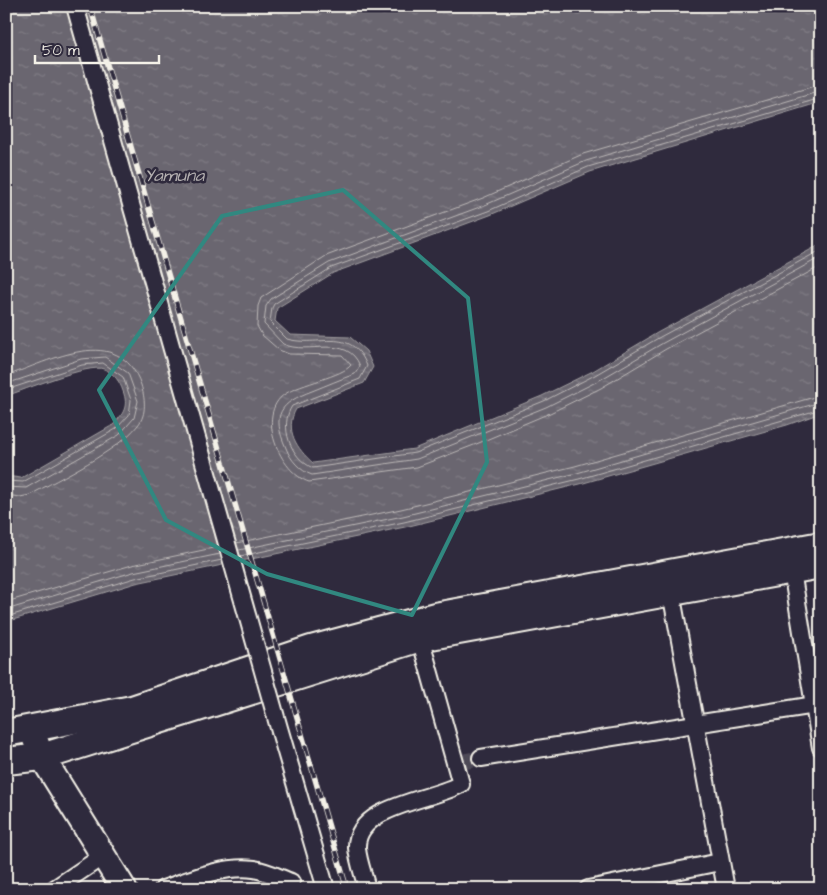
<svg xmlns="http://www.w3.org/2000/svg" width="827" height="895" font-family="'Architects Daughter',sans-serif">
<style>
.water{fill:url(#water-ripples);stroke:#a19ea0}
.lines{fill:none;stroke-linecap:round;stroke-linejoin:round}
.shore{stroke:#bdb9b8;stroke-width:1}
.minor-tunnel{stroke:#4d4857;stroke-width:16;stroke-dasharray:16 8;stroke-linecap:butt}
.minor-casing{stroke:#f4f1e8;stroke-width:20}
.secondary-casing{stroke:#f4f1e8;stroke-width:28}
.primary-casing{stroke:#f4f1e8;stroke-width:30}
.minor{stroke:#2f2a3d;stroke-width:16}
.secondary{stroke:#2f2a3d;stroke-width:24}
.primary{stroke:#2f2a3d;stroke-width:26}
.rail-casing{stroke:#f4f1e8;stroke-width:5.5}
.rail{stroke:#2f2a3d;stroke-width:4;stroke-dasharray:11;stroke-linecap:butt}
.minor-bridge-casing{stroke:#f4f1e8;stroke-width:20;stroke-linecap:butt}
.minor-bridge{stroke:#2f2a3d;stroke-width:16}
.marked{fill:none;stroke:#318880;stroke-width:4;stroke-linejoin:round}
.labels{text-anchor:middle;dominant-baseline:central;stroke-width:5;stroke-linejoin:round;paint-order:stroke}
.water-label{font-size:18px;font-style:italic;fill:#b6b2b2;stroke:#2f2a3d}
</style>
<defs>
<pattern id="water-ripples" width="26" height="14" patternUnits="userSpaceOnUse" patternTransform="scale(1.25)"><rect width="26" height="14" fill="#6a6670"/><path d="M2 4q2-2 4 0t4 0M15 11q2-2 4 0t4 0" fill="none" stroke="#807c84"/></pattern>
</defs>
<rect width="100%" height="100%" fill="#2f2a3d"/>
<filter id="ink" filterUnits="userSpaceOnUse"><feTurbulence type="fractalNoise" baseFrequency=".02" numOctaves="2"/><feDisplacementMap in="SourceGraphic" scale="10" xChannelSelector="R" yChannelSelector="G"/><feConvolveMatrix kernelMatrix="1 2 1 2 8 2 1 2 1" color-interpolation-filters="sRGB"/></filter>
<g filter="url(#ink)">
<!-- water -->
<path class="water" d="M6 6H821V102L590 172 490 215 333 273 277 308 275 321 290 335 350 337 366 351 373 367 364 383 296 409C284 430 297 449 313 463L414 449 542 396 593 371 657 333 821 244V413L787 425 580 484 405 527 136 583 6 622V476L21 478 113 425C123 414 129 407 123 391 120 382 114 373 104 369 89 363 24 390 6 396Z"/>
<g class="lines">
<!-- shore -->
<g class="shore">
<path d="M821 84 583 154 483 198 326 256 261 298 258 306 257 326 262 335 279 350 289 354 342 355 351 365C343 376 300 384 285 394 255 414 280 473 309 482L417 467 474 445 550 413 601 388 666 349 821 266"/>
<path d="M821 91 586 161 485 205 329 263 271 299 266 306 264 324 283 344C308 356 347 333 360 366L355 374C341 379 327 385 312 391 280 403 271 414 286 448 290 459 300 471 312 475L417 459 546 407 598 381 663 343 821 257"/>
<path d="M821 98 588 167 488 211 331 268 274 304 272 308 270 322 287 339C319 348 351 325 367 366L360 379 292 406C279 426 290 458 313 468L415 453 544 401 595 375 660 337 821 250"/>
<path d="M6 376C50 361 119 322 141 385 145 398 147 414 138 425 118 451 60 478 30 495L20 497 6 495"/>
<polyline points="6,384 81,359 105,357 128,373 138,401 134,418 119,435 26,488 6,487"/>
<polyline points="6,390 82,365 103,363 123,377 131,400 129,415 116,429 23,482 6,481"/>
<polyline points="236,543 401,509 575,466 821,395"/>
<polyline points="239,550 403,516 577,473 821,402"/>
<polyline points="240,556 404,522 579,479 821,409"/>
<polyline points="6,602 132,565 218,547"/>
<polyline points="6,610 133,572 220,554"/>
<polyline points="6,617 135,578 222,560"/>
</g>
<!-- minor-tunnel -->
<polyline class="minor-tunnel" points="457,763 481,758"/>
<defs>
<g id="minor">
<polyline points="792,571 821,748"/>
<polyline points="671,592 726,889"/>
<polyline points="481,758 815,705"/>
<polyline points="54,889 103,856"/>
<path d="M163 889C192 879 224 865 254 869 267 871 280 878 291 882"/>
<path d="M367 889C364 876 358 861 357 848 355 805 434 800 461 784L420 638"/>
<polyline points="588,889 720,862"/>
</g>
<polyline id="secondary" points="31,729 42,757 124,889"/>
<g id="primary">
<polyline points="6,733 132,709 311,649 435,616 821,545"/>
<polyline points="6,761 42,757 420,638 821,565"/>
</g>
</defs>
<!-- minor casing -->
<use href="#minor" class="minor-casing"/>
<!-- secondary casing -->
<use href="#secondary" class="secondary-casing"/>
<!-- primary casing -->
<use href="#primary" class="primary-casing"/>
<!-- minor -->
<use href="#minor" class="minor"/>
<!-- secondary -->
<use href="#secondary" class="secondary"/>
<!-- primary -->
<use href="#primary" class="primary"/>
<defs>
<polyline id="rail" points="90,6 347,889"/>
</defs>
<!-- rail casing -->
<use href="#rail" class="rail-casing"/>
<!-- rail -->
<use href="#rail" class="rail"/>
<defs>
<polyline id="minor-bridge" points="75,6 279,728 326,889"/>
</defs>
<!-- minor-bridge casing -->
<use href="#minor-bridge" class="minor-bridge-casing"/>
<!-- minor-bridge -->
<use href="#minor-bridge" class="minor-bridge"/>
</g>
</g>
<!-- marked area -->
<path class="marked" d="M343 190 468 298 487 462 412 615 267 574 166 520 99 390 222 216Z"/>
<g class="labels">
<!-- water labels -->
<g class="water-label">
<text x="174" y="175">Yamuna</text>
</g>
</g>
<!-- margin -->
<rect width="827" height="895" fill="none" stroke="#2f2a3d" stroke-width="25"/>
<rect x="12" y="12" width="802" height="870" fill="none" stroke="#f4f1e8" stroke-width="2" filter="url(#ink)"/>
<!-- scale -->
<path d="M35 55v8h124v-8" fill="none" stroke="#f4f1e8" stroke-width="2.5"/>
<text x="42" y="55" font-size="15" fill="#f4f1e8" stroke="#2f2a3d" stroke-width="4" paint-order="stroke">50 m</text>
</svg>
